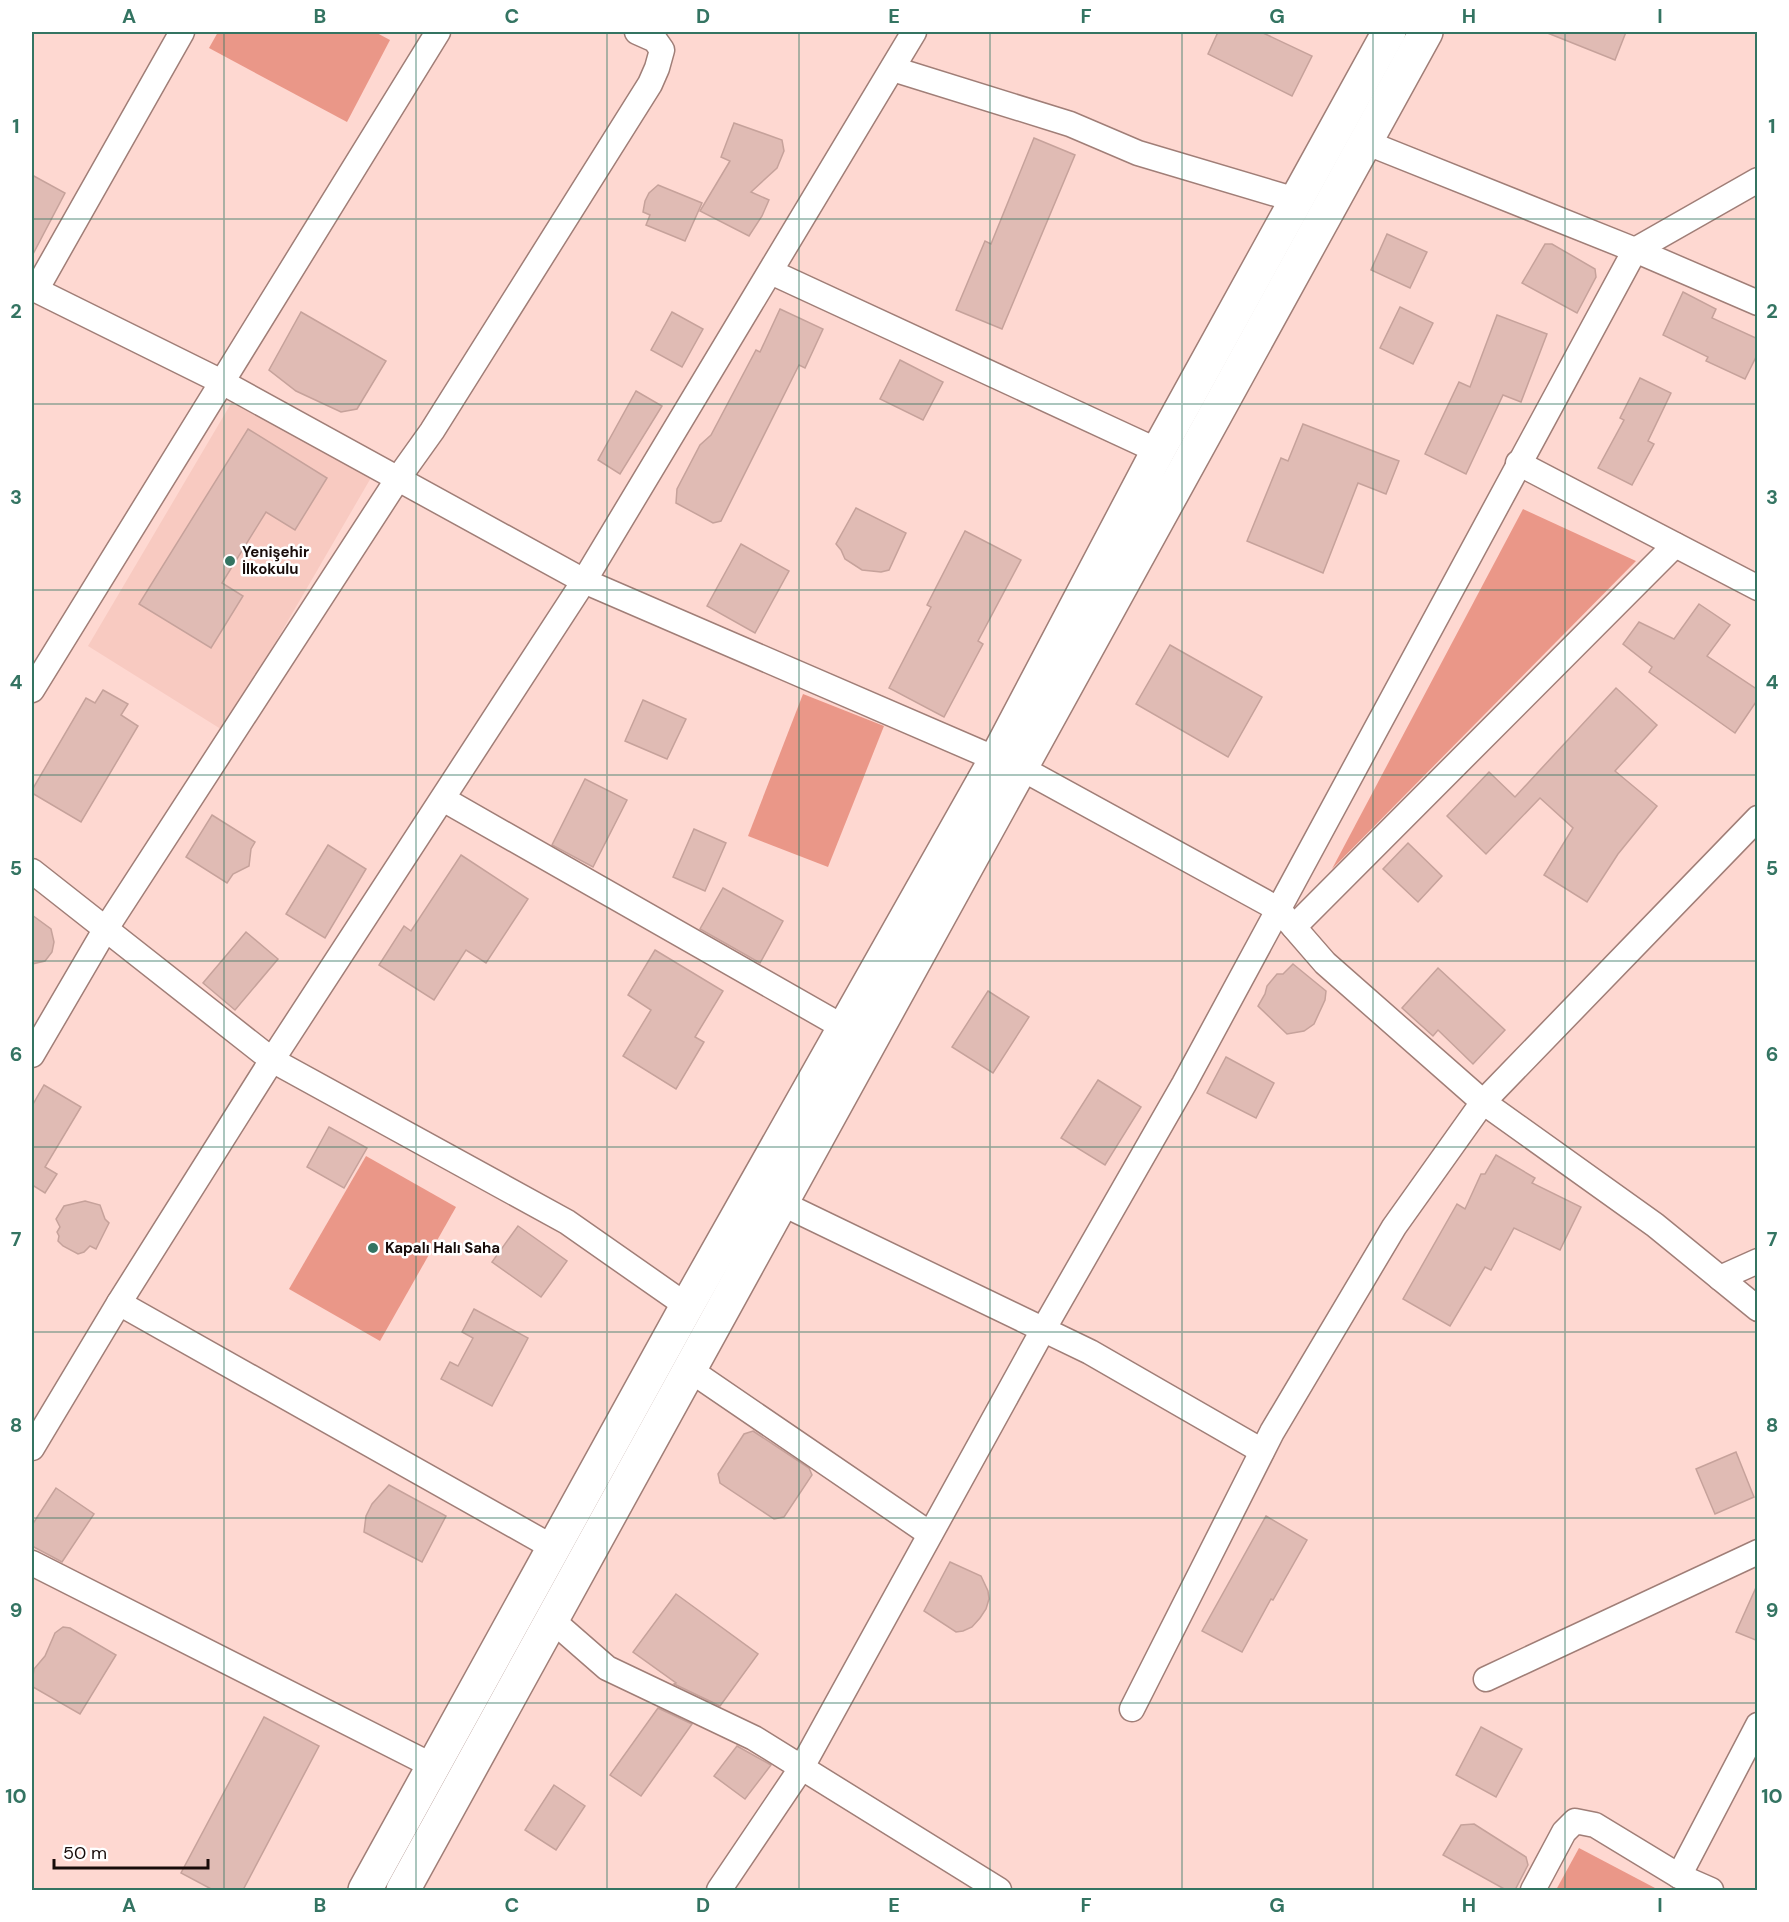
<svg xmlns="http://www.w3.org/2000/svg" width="1789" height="1922" font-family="'DM Sans',sans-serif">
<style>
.built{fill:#f8cac1}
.green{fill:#ea9788}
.building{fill:#e0bbb4;stroke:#c6a29b;stroke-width:1.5}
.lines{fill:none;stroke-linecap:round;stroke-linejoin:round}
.minor-casing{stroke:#a07e77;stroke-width:27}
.trunk-casing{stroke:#a07e77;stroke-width:36}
.minor{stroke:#fff;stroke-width:24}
.trunk{stroke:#fff;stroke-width:33}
.grid{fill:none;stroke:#347462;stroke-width:1.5;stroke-opacity:0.55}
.poi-dot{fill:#347462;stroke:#fff;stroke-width:2}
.labels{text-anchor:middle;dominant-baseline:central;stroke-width:5;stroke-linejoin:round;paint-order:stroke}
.poi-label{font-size:15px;font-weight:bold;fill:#180c0a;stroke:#fff;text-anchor:start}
.neatline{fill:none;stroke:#347462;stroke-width:2}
.grid-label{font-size:20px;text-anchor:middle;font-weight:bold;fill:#347462}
</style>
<rect width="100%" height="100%" fill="#fed8d1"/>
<!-- built -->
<polygon class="built" points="236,395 372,476 224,731 88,646"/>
<!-- green -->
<g class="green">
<polygon points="218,32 375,32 390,40 347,122 209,48"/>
<polygon points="1523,509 1636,561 1332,869"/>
<polygon points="803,694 884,726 828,867 748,836"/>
<polygon points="366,1156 456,1207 380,1341 289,1289"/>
<polygon points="1579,1848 1655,1888 1653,1890 1556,1890"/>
</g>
<!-- building -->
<g class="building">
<polygon points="1218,32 1261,32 1312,56 1292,96 1208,54"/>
<polygon points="1545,32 1626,32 1615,60"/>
<polygon points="734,123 782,140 784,151 777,168 751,192 769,200 762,216 749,236 700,211 730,161 721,157"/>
<polygon points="1034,138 1075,155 1002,329 956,310 985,241 991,244"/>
<polygon points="32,175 65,193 32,256"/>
<polygon points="658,185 702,203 685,241 646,225 650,215 643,212 645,201 649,193"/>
<polygon points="1387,234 1427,252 1410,288 1371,270"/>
<polygon points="1545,244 1552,244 1595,269 1596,277 1577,313 1522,283"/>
<polygon points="1683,292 1716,309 1712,318 1758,339 1758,353 1745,379 1706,361 1708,357 1663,335"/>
<polygon points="1400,307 1433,323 1413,364 1380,348"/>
<polygon points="780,309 823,329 805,368 799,365 721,521 713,523 676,503 677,489 700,445 711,435 756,350 760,352"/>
<polygon points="301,312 386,361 357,409 341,412 296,391 269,370"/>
<polygon points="672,312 703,329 682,367 651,350"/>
<polygon points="1497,315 1547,334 1521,402 1503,395 1466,474 1425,454 1459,382 1470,387"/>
<polygon points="900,360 943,382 923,420 880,399"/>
<polygon points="1640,378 1671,393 1648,441 1654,444 1632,485 1598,468 1624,420 1620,418"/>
<polygon points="636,391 662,406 620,474 598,460"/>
<polygon points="1303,424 1399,461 1386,494 1358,483 1323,573 1247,541 1281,458 1288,461"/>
<polygon points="248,429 327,478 295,530 266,512 222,583 243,596 211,648 139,604"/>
<polygon points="856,508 906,533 889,570 881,572 862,570 845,559 841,550 836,544"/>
<polygon points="965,531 1021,560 978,641 983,644 944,717 889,688 931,607 927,605"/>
<polygon points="741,544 789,571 755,633 707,606"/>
<polygon points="1699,604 1730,625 1707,656 1758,690 1758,699 1735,733 1649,672 1652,667 1623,644 1639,622 1674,639"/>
<polygon points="1170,645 1262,697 1228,757 1136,704"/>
<polygon points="1616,688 1657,725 1615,771 1657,806 1618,854 1587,902 1544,875 1573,828 1540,798 1486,854 1447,816 1489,772 1515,797"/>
<polygon points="103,690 128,704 121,715 138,726 81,822 32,793 32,790 86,698 95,703"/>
<polygon points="643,700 686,719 667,759 625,741"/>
<polygon points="585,779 627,800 593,867 552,845"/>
<polygon points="212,815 255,842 251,849 249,866 233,874 227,883 186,857"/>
<polygon points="694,829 726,843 705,891 673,877"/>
<polygon points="1408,843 1442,876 1418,902 1383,869"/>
<polygon points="328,845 366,869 325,938 286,914"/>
<polygon points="461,855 528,899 486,963 466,950 434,1000 379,965 404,926 411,931"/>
<polygon points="723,888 783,921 760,963 700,929"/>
<polygon points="32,915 51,929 54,942 52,952 45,961 32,964"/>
<polygon points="246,932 278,959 235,1010 203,983"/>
<polygon points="655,950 723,991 695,1037 704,1042 676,1089 623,1056 651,1010 628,995"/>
<polygon points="1293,964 1326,991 1325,1000 1314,1024 1304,1031 1287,1034 1258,1006 1265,994 1267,986 1277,974 1283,974"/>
<polygon points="1438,968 1505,1030 1473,1064 1438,1030 1433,1036 1402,1008"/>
<polygon points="988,991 1029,1017 993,1073 952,1047"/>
<polygon points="1226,1057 1274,1083 1256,1118 1207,1093"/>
<polygon points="1098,1080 1141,1107 1105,1165 1061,1138"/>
<polygon points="44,1085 81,1107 45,1167 57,1174 45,1193 34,1186 32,1190 32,1106"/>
<polygon points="329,1127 367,1148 344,1188 307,1167"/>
<polygon points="1496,1155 1535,1178 1532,1183 1581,1207 1560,1250 1514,1228 1491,1270 1485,1267 1450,1326 1403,1299 1457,1204 1465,1209 1481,1174 1485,1174"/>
<polygon points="85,1201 100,1205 105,1219 109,1223 96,1249 90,1246 84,1252 78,1254 63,1246 58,1241 59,1236 57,1232 60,1227 56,1219 64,1206"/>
<polygon points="518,1226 567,1261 541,1297 492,1262"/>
<polygon points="474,1309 528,1338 492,1406 441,1379 450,1362 458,1366 473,1338 462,1332"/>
<polygon points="753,1431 809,1468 812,1475 784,1517 774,1519 720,1483 718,1474 744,1434"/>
<polygon points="1736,1452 1754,1497 1715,1514 1696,1469"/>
<polygon points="389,1485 446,1516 422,1562 364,1532 366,1516 372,1504"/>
<polygon points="56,1488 94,1514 62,1562 32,1546 32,1525"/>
<polygon points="1266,1516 1307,1540 1273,1600 1271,1599 1242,1652 1202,1631"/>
<polygon points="950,1562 981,1576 988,1591 989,1599 986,1609 980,1618 972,1627 963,1631 956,1632 924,1611"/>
<polygon points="1758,1583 1758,1641 1736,1632"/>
<polygon points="676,1594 758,1654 720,1706 674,1684 676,1683 633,1652"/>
<polygon points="63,1627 70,1628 116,1655 80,1714 33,1687 32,1683 34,1669 45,1656 55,1633"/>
<polygon points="658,1708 692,1724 641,1796 610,1775"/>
<polygon points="264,1717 319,1746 243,1890 213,1890 181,1873"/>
<polygon points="1481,1727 1522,1749 1496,1797 1456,1775"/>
<polygon points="737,1746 771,1765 745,1799 714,1776"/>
<polygon points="554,1785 585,1806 556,1850 525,1830"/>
<polygon points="1474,1824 1526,1857 1528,1865 1515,1890 1506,1890 1443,1855 1461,1825"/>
</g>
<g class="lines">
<defs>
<g id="minor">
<polyline points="893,69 1070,124 1138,153 1296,200"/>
<polyline points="1365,142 1635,250 1758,303"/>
<polyline points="771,272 1158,451"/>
<polyline points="32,288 222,382 584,581 996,759"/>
<polyline points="36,290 182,32"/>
<polyline points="1518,463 1758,588"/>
<polyline points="32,690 438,32"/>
<polyline points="1021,768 1278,909 1325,963 1483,1102 1655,1225 1758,1309"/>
<polyline points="443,799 843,1027"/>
<polyline points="32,871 272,1060 567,1222 687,1306"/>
<polyline points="1294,927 1675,545"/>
<polyline points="32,1055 105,930 397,480 432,431 650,84 657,68 662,50 655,40 637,32"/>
<polyline points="781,1203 1090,1352 1262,1451"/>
<polyline points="1720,1278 1758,1261"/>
<polyline points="119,1303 554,1548"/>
<polyline points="690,1370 930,1534"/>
<polyline points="32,1448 119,1303 272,1060 584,581 914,32"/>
<polyline points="32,1563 433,1766"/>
<polyline points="552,1620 607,1668 754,1738 999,1890"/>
<polyline points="1486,1679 1758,1552"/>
<polyline points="1132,1709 1272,1432 1394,1227 1483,1102 1758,818"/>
<polyline points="1679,1876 1758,1725"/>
<polyline points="719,1890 802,1767 1043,1330 1184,1084 1635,250 1758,180"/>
<polyline points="1533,1890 1564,1832 1575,1821 1595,1825 1679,1876 1711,1890"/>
</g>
<g id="trunk">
<polyline points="365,1890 687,1306 996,759 1158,451 1389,32"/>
<polyline points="403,1890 1426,32"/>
</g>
</defs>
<!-- minor casing -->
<use href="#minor" class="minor-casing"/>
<!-- trunk casing -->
<use href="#trunk" class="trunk-casing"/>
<!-- minor -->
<use href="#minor" class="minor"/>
<!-- trunk -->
<use href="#trunk" class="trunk"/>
</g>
<!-- grid -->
<path class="grid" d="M224 32V1890M416 32V1890M607 32V1890M799 32V1890M990 32V1890M1182 32V1890M1373 32V1890M1565 32V1890M32 219H1758M32 404H1758M32 590H1758M32 775H1758M32 961H1758M32 1147H1758M32 1332H1758M32 1518H1758M32 1703H1758"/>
<!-- markers -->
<g class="poi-dot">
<circle cx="230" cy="561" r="6"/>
<circle cx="373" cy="1248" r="6"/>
</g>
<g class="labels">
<!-- poi labels -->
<g class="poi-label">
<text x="242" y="552">Yenişehir<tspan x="242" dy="17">İlkokulu</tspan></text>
<text x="385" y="1248">Kapalı Halı Saha</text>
</g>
</g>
<!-- border -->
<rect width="1789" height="1922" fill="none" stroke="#ffffff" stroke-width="66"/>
<!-- scale -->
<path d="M54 1859v9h154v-9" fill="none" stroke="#180c0a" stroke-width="3"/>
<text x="63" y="1859" font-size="18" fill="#180c0a" stroke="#ffffff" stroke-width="4.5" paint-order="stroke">50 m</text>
<rect x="33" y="33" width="1723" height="1856" class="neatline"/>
<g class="grid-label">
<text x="129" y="23">A</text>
<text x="320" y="23">B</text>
<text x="512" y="23">C</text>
<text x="703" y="23">D</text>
<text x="894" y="23">E</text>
<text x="1086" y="23">F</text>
<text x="1277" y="23">G</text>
<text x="1469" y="23">H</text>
<text x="1660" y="23">I</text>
<text x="16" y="133">1</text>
<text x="1772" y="133">1</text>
<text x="16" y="318">2</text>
<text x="1772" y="318">2</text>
<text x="16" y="504">3</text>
<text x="1772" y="504">3</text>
<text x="16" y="689">4</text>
<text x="1772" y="689">4</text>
<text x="16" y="875">5</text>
<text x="1772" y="875">5</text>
<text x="16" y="1061">6</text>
<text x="1772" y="1061">6</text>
<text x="16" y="1246">7</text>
<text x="1772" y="1246">7</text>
<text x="16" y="1432">8</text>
<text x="1772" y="1432">8</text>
<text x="16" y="1617">9</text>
<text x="1772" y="1617">9</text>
<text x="16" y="1803">10</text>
<text x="1772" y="1803">10</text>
<text x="129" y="1912">A</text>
<text x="320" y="1912">B</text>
<text x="512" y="1912">C</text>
<text x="703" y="1912">D</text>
<text x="894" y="1912">E</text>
<text x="1086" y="1912">F</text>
<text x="1277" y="1912">G</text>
<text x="1469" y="1912">H</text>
<text x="1660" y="1912">I</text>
</g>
</svg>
